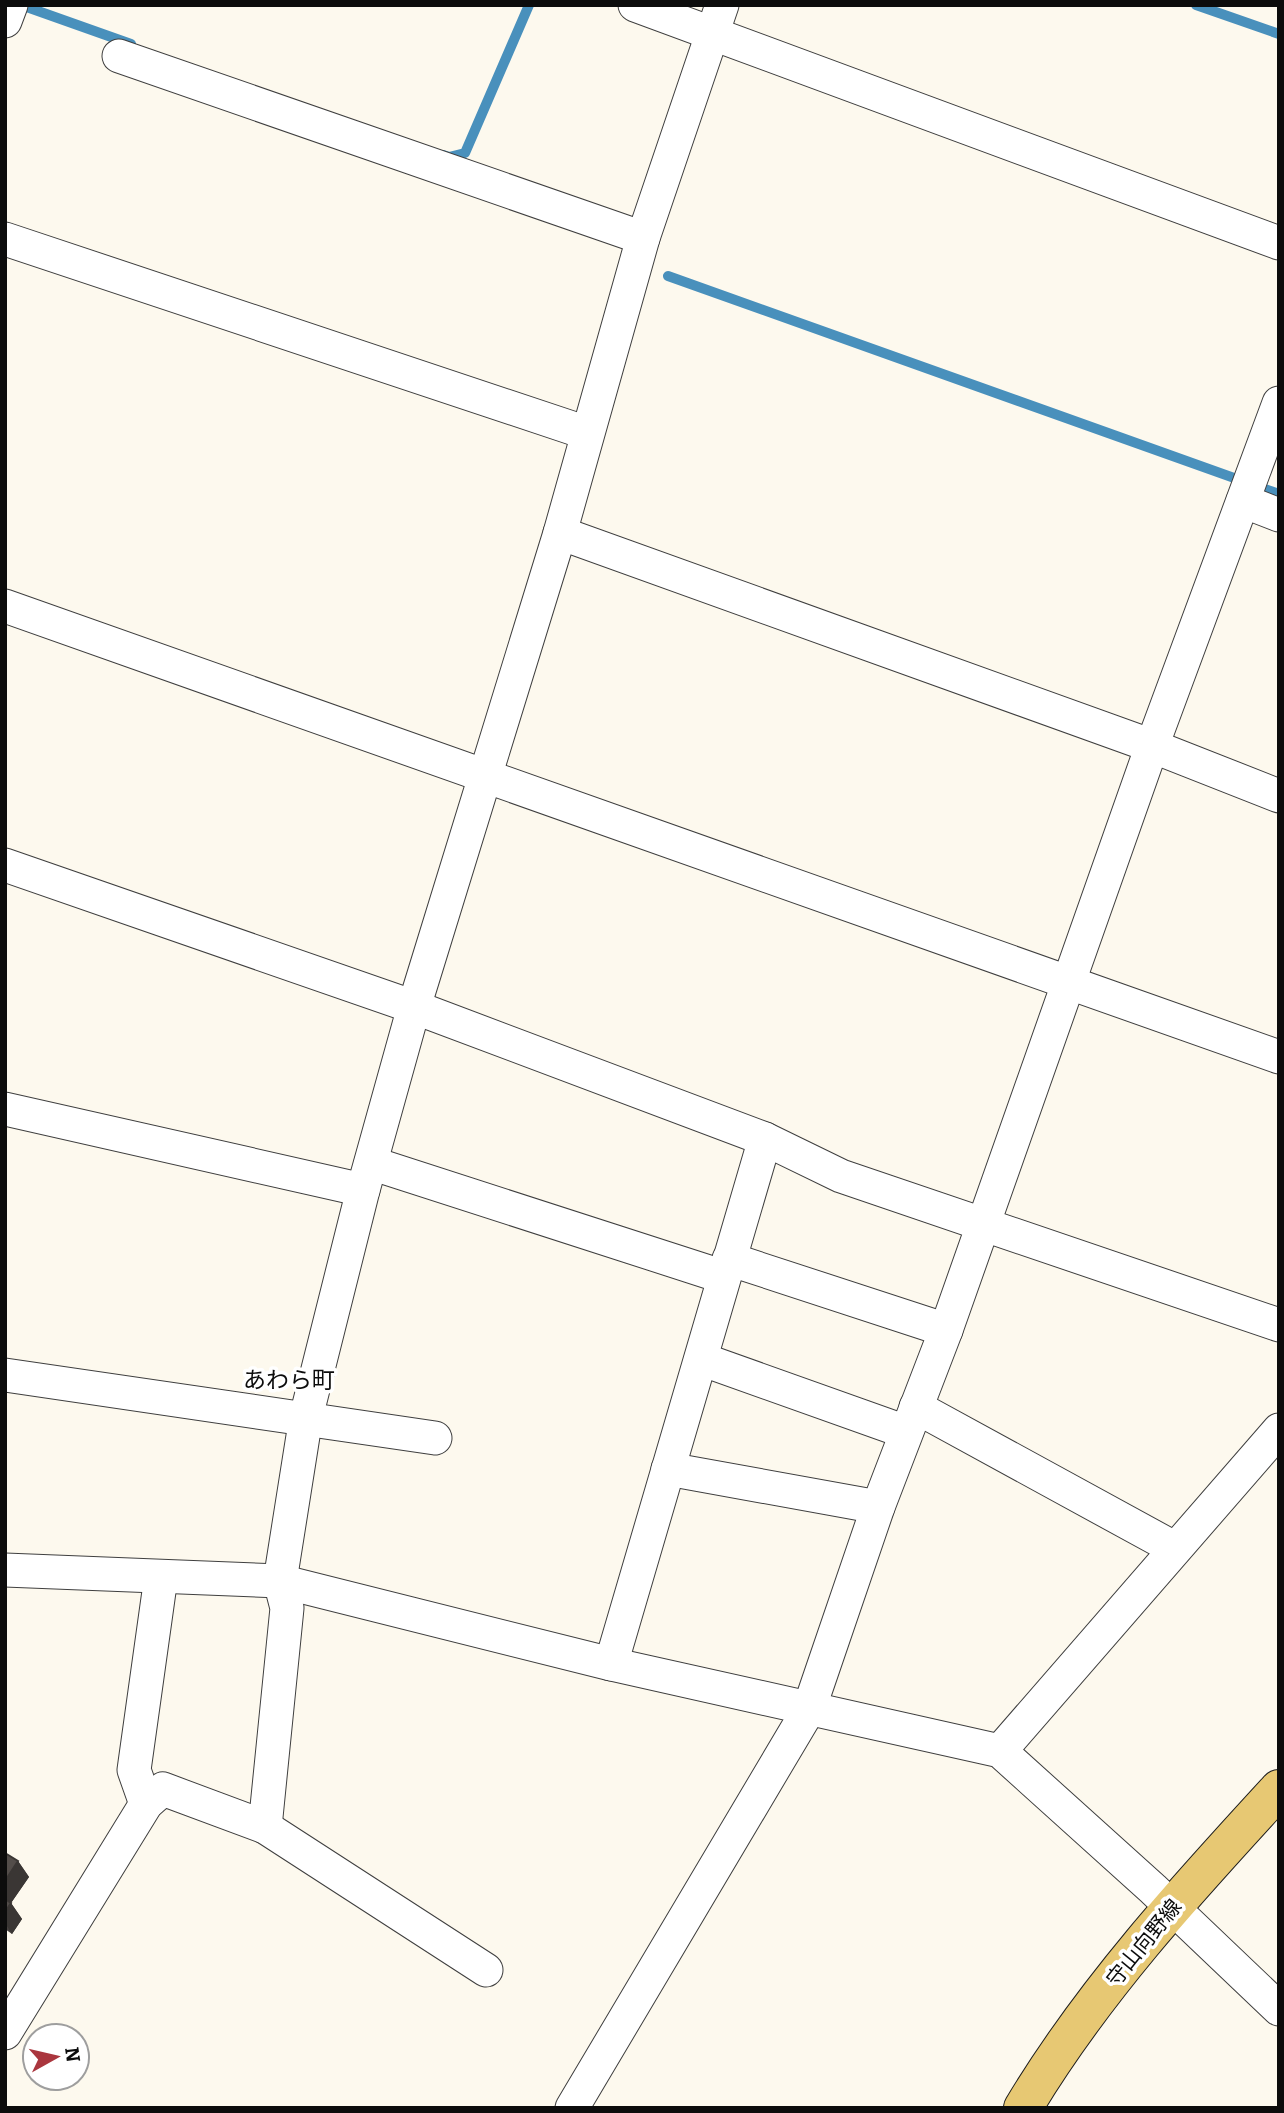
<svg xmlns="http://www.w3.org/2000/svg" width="1284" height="2113" font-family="Bitter,'Noto Sans JP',serif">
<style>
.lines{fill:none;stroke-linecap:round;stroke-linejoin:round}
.stream{stroke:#4990bc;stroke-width:10}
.minor-casing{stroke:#3f3f3f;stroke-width:35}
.major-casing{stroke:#1d1d1d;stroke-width:40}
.minor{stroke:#fff;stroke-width:33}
.major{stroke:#e7c873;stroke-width:38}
.wall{fill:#474240}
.shaded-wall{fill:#3a3634}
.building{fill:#534d4a;stroke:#3a3634;stroke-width:2}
.labels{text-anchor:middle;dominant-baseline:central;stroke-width:7;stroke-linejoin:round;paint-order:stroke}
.street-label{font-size:21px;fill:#0c0c0c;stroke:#fff}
.neighbourhood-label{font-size:23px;fill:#0c0c0c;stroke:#fff}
</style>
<rect width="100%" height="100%" fill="#fdf9ee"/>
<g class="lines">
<!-- stream -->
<g class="stream">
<polyline points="21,5 131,44"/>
<polyline points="1196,5 1279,34"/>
<polyline points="443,155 449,157 465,153 529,5"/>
<polyline points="668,276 1279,494"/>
</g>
<defs>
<g id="minor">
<polyline points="635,5 1279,243"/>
<polyline points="5,21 11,5"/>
<polyline points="119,56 643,238"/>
<polyline points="5,239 587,433"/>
<polyline points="1243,501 1279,515"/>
<polyline points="560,533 1152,746 1279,796"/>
<polyline points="5,606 1279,1057"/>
<polyline points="5,865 414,1007 765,1139 841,1176 1279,1325"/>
<polyline points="5,1109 363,1190"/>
<polyline points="371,1163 724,1277"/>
<polyline points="729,1259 946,1330"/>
<polyline points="701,1359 906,1432"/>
<polyline points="5,1375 435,1438"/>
<polyline points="916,1407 1174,1548"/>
<polyline points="668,1469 878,1507"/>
<polyline points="5,1570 280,1581 611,1664 1000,1751 1153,1889 1279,2009"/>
<polyline points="611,1664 765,1139"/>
<polyline points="1000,1751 1279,1430"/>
<polyline points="146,1804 134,1770 161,1577"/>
<polyline points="265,1827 287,1608 280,1581 306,1417 363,1190 414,1007 560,533 643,238 722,5"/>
<polyline points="5,2033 146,1804 163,1789 265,1827 486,1970"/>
<polyline points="572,2108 809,1709 878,1507 946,1330 1152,746 1279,403"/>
</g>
<path id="major" d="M1023 2108C1093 1991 1187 1889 1279 1789"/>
</defs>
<!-- minor casing -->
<use href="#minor" class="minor-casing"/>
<!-- major casing -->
<use href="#major" class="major-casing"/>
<!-- minor -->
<use href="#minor" class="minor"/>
<!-- major -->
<use href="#major" class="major"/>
</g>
<!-- wall -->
<polygon class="wall" points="5,1853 18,1861 29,1877 11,1903 22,1919 12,1934 5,1929"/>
<!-- shaded-wall -->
<polygon class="shaded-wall" points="18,1861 29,1877 11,1903 22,1919 12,1934 5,1923 5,1881"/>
<!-- building -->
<g class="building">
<polygon points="5,1853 18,1861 5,1881"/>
<polygon points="5,1899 11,1903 5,1912"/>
</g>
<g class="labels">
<!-- street labels -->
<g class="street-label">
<text transform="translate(1144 1943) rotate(-51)">守山向野線</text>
</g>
<!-- neighbourhood labels -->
<g class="neighbourhood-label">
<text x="289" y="1380">あわら町</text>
</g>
</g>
<!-- border -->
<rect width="1284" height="2113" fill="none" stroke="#0c0c0c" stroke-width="14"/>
<!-- north arrow -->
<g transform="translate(56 2057) rotate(82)"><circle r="33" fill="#ffffff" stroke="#9e9e9e" stroke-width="2"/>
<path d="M0-5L12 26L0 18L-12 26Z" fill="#aa363e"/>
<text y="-10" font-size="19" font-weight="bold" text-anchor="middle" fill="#0c0c0c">N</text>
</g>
</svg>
